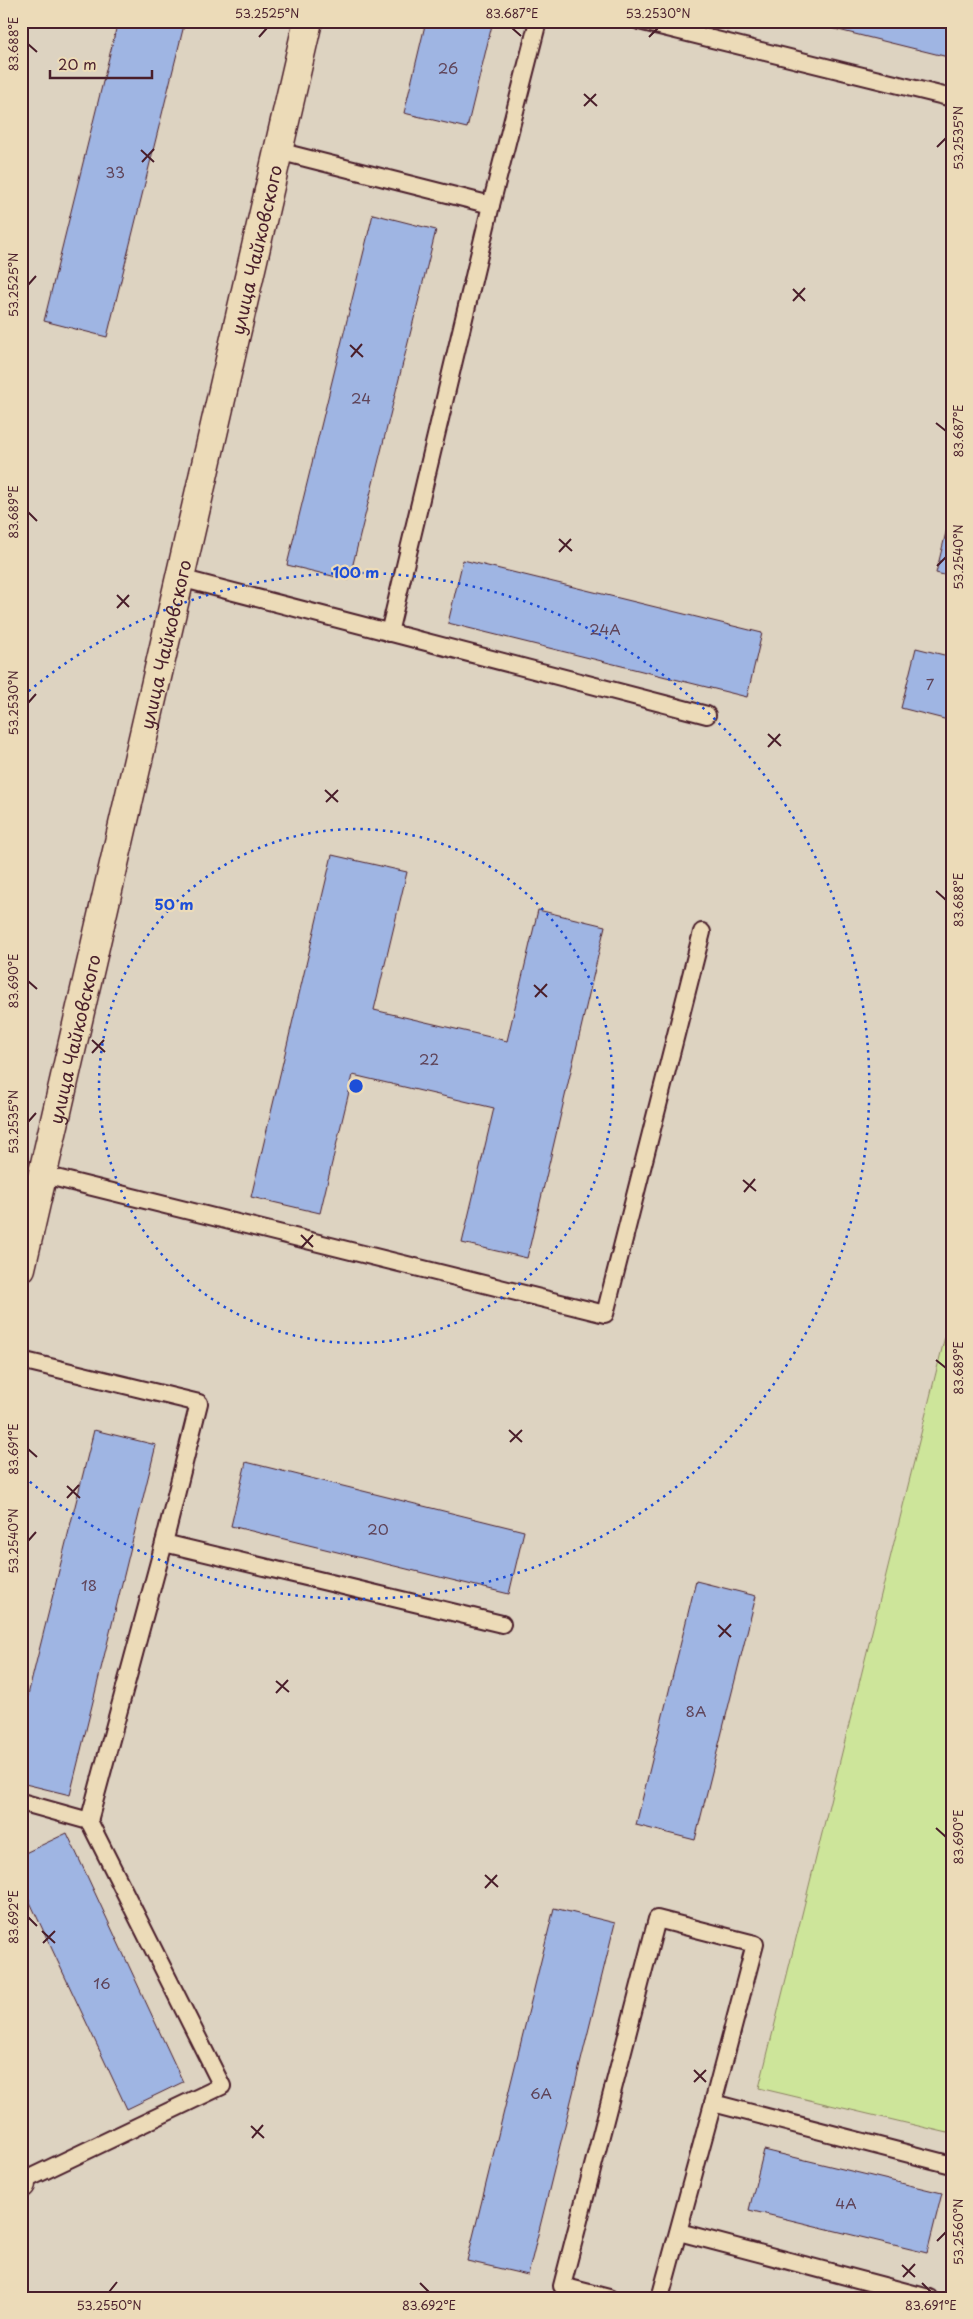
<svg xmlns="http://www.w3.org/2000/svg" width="973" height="2319" font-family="'Playpen Sans',sans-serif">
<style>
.green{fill:#cde59a;stroke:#8c8262}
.building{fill:#9fb5e3;stroke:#4a1f2b}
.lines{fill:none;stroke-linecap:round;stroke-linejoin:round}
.service-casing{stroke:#4a1f2b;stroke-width:20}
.minor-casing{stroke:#4a1f2b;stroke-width:31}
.service{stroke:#ecdbb8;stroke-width:16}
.minor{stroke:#ecdbb8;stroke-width:28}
.ticks{fill:none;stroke:#4a1f2b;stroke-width:2}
.ring{fill:none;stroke:#1d4ed8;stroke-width:2.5;stroke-dasharray:2.5 5}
.labels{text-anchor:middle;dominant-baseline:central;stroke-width:4.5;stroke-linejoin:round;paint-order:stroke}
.number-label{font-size:15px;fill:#5f4459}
.street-label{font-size:18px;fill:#4a1f2b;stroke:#ecdbb8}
.centre{fill:#1d4ed8;stroke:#ecdbb8;stroke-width:2.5}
.ring-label{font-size:15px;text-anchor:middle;font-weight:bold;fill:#1d4ed8;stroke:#ecdbb8;stroke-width:4.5;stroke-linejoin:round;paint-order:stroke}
.neatline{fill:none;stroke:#4a1f2b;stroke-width:2}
.ticks-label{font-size:12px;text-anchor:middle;fill:#4a1f2b}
</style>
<rect width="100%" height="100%" fill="#ddd3c1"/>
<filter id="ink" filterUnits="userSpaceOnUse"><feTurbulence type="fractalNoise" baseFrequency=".02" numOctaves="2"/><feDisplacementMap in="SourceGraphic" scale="10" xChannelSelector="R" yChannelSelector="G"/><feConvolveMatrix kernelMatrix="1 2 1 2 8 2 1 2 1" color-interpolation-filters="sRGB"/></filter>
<g filter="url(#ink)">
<!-- green -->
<polygon class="green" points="952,1308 952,2134 759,2088"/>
<!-- building -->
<g class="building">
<polygon points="118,21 185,21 107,337 44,321"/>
<polygon points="426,21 493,21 467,128 404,113"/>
<polygon points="802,21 952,21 952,58"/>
<polygon points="373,214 436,230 349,580 287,565"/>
<polygon points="951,512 952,513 952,577 936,573"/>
<polygon points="463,560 762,633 747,697 448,623"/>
<polygon points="916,648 952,657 952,721 901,708"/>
<polygon points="332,855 407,872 374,1010 507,1041 538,910 605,926 527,1258 462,1243 494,1108 353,1075 320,1213 251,1197"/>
<polygon points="94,1430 156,1445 70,1795 21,1783 21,1723"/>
<polygon points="246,1462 524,1531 509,1594 231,1526"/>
<polygon points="696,1581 756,1596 695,1840 636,1825"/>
<polygon points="67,1833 183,2082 127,2109 21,1883 21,1855"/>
<polygon points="554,1908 615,1923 528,2275 467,2261"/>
<polygon points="764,2150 942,2193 927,2253 749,2210"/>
</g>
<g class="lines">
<defs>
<g id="service">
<polyline points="639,21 952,98"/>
<polyline points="278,151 491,205 538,21"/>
<polyline points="180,578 707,715"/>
<polyline points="389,633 491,205"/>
<polyline points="44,1175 605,1314 702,932"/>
<polyline points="21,1360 199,1403 164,1543 502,1624"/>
<polyline points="21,1802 89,1821 164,1543"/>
<polyline points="21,2182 222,2086 89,1821"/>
<polyline points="679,2232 929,2298"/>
<polyline points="609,2298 562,2286 657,1919 755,1944 713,2103 952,2165"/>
<polyline points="660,2298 713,2103"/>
</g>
<g id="minor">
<path id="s1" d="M21 1268 308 21"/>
<polyline points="21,2182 21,2184"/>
</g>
</defs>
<!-- service casing -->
<use href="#service" class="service-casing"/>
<!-- minor casing -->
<use href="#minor" class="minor-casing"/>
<!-- service -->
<use href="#service" class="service"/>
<!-- minor -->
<use href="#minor" class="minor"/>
</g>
</g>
<!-- ticks -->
<path class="ticks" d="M512 28 521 36M259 37 267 28M649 37 658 28M28 44 37 52M584 94 597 106M584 106 596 94M937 147 946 138M141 150 154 162M142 162 154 149M28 285 36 276M793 289 805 301M793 301 805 288M350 345 363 357M351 357 362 344M936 423 946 431M28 512 37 521M559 539 572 551M559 552 571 539M937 566 946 557M117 595 129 607M117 608 129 595M28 703 36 694M768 734 781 746M768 747 780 734M325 790 338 802M326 802 338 790M936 891 946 900M28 981 37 989M534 985 547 997M535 997 547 984M92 1040 105 1052M92 1053 104 1040M28 1122 36 1113M743 1180 756 1191M744 1192 755 1179M301 1235 313 1247M301 1248 313 1235M936 1360 946 1368M509 1430 522 1442M510 1442 522 1430M28 1449 37 1457M67 1486 80 1498M67 1498 79 1485M28 1541 36 1532M718 1625 731 1637M719 1637 731 1624M276 1681 289 1692M276 1693 288 1680M936 1828 946 1837M485 1875 498 1887M485 1888 497 1875M28 1917 37 1926M42 1931 55 1943M43 1943 55 1931M694 2070 706 2082M694 2082 706 2070M251 2126 264 2138M252 2138 263 2125M937 2241 946 2232M902 2265 915 2277M903 2277 915 2264M420 2283 429 2292M922 2283 931 2292M109 2292 117 2282"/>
<!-- distance rings -->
<g class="ring">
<circle cx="356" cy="1086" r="257"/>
<path d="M23 696A513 513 0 1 1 23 1476"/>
</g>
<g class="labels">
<!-- number labels -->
<g class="number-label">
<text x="448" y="67">26</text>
<text x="115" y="171">33</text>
<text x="361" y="397">24</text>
<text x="605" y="628">24А</text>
<text x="930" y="683">7</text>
<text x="429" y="1058">22</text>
<text x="378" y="1528">20</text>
<text x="89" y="1584">18</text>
<text x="696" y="1710">8А</text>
<text x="102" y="1982">16</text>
<text x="541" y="2092">6А</text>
<text x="846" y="2202">4А</text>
</g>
<!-- street labels -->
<g class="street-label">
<text stroke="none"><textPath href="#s1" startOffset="1045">улица Чайковского</textPath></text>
<text stroke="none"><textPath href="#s1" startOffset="640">улица Чайковского</textPath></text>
<text stroke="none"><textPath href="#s1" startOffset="235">улица Чайковского</textPath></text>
</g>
</g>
<circle cx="356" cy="1086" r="8" class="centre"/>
<g class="ring-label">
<text x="356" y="578">100 m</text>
<text x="174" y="910">50 m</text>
</g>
<!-- margin -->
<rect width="973" height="2319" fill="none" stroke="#ecdbb8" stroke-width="55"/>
<!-- scale -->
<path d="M50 70v8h102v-8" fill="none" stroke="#4a1f2b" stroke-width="2.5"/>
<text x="58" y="70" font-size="15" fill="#4a1f2b" stroke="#ecdbb8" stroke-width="4" paint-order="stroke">20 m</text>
<rect x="28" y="28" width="918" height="2264" class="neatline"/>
<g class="ticks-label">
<text x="267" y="18">53.2525°N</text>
<text x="512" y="18">83.687°E</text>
<text x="658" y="18">53.2530°N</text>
<text transform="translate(14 44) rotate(-90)" y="4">83.688°E</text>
<text transform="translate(959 138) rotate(-90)" y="4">53.2535°N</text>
<text transform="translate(14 285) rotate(-90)" y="4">53.2525°N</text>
<text transform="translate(959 431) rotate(-90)" y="4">83.687°E</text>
<text transform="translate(14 512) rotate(-90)" y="4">83.689°E</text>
<text transform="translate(959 557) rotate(-90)" y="4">53.2540°N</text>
<text transform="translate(14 703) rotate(-90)" y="4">53.2530°N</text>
<text transform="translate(959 900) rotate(-90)" y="4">83.688°E</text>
<text transform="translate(14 981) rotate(-90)" y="4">83.690°E</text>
<text transform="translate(14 1122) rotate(-90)" y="4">53.2535°N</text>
<text transform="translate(959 1368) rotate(-90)" y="4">83.689°E</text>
<text transform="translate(14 1449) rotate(-90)" y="4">83.691°E</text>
<text transform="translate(14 1541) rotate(-90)" y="4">53.2540°N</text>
<text transform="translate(959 1837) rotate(-90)" y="4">83.690°E</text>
<text transform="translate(14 1917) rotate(-90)" y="4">83.692°E</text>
<text transform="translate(959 2232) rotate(-90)" y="4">53.2560°N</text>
<text x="109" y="2310">53.2550°N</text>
<text x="429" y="2310">83.692°E</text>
<text x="931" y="2310">83.691°E</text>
</g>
</svg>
